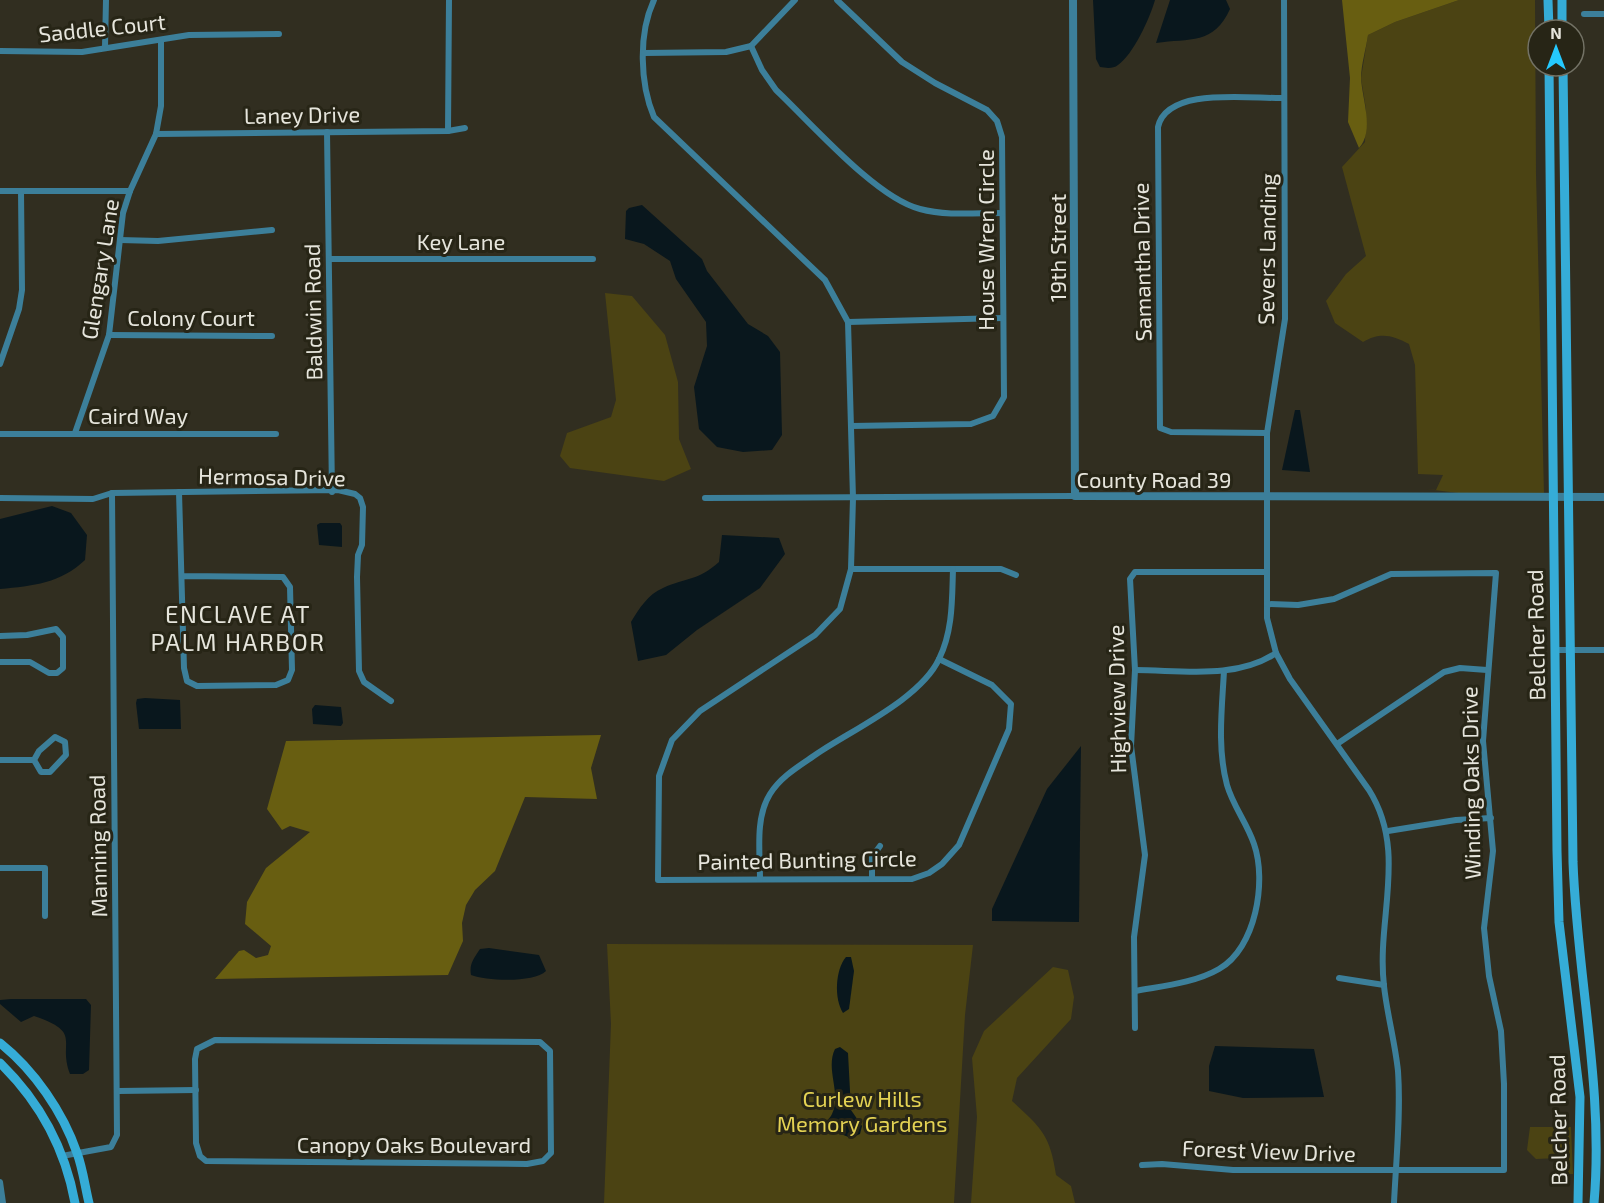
<svg xmlns="http://www.w3.org/2000/svg" width="1604" height="1203" font-family="'Exo 2',sans-serif">
<style>
.green{fill:#4b4313}
.forest{fill:#685e11}
.water{fill:#09171d}
.lines{fill:none;stroke-linecap:round;stroke-linejoin:round}
.minor{stroke:#3c7f9a;stroke-width:6}
.tertiary{stroke:#3c7f9a;stroke-width:8}
.secondary{stroke:#35acd7;stroke-width:9}
.labels{text-anchor:middle;dominant-baseline:central;stroke-width:6;stroke-linejoin:round;paint-order:stroke}
.street-label{font-size:22px;fill:#e6e5dc;stroke:#272516}
.park-label{font-size:22px;fill:#e4d253;stroke:#272516}
.neighbourhood-label{font-size:24px;letter-spacing:1.5px;fill:#e6e5dc;stroke:#272516}
</style>
<rect width="100%" height="100%" fill="#312e20"/>
<!-- green -->
<g class="green">
<path d="M1459 0H1535L1536 174 1544 494 1458 493 1426 489 1436 490 1443 475 1418 474 1415 365 1409 344C1392 335 1380 332 1363 342L1335 323 1326 301 1346 274 1366 256 1342 167 1365 142 1366 109 1361 78 1368 35 1395 22Z"/>
<polygon points="605,293 632,296 665,335 678,382 679,439 691,469 664,481 570,468 560,456 567,433 611,417 616,400"/>
<polygon points="607,944 973,945 965,1015 954,1203 604,1203 611,1024"/>
<path d="M1053 967 1068 970 1074 997 1071 1019 1017 1078 1012 1101C1041 1128 1050 1134 1056 1175L1071 1186 1075 1203H971L977 1117 972 1058 984 1031Z"/>
<polygon points="1530,1127 1571,1127 1573,1174 1563,1174 1558,1158 1536,1159 1527,1150"/>
</g>
<!-- forest -->
<g class="forest">
<path d="M1342 0H1459L1395 22 1368 35C1366 49 1361 65 1361 78 1362 99 1375 131 1359 148L1348 122 1350 78Z"/>
<polygon points="601,735 591,768 597,799 525,797 495,871 475,890 466,905 462,923 463,941 448,975 215,979 239,951 244,950 256,958 268,955 271,946 245,924 247,902 266,868 310,832 290,826 282,830 267,809 286,741"/>
</g>
<!-- water -->
<g class="water">
<path d="M1093 0H1155C1150 18 1133 55 1118 65 1113 69 1106 68 1100 67L1096 59Z"/>
<path d="M1170 0H1226L1230 9C1214 45 1190 38 1156 43Z"/>
<polygon points="642,205 702,259 707,271 748,324 768,336 780,352 782,435 772,450 743,452 717,447 699,429 694,387 707,346 706,322 676,279 670,261 644,244 625,239 626,211 629,208"/>
<polygon points="1295,410 1300,410 1310,472 1282,470"/>
<path d="M52 506 71 513 87 535 85 560C61 583 33 586 0 589V519Z"/>
<polygon points="320,523 340,523 342,526 342,547 319,545 317,525"/>
<path d="M722 535 779 538 785 554 760 588 697 630 666 655 638 661 631 622C639 609 648 594 663 588 687 577 698 581 719 562Z"/>
<polygon points="145,698 180,700 181,729 139,729 136,703 137,699"/>
<polygon points="315,705 341,707 343,723 341,726 313,724 312,709"/>
<polygon points="1081,746 1079,922 992,921 992,909 1047,789"/>
<path d="M489 948 539 955 546 971C534 983 487 981 471 975 469 964 474 958 480 949Z"/>
<path d="M846 957H851L854 971 849 1009 843 1013C834 999 835 970 846 957Z"/>
<path d="M11 999H86L91 1005 89 1070 83 1074H70C57 1041 84 1033 34 1016L21 1022 0 1004V1000Z"/>
<polygon points="1215,1046 1314,1049 1324,1097 1243,1098 1209,1091 1209,1066"/>
<path d="M840 1047 848 1053 851 1110 862 1126 860 1134 851 1138 833 1131 826 1122C828 1119 831 1117 832 1114 842 1094 825 1069 835 1049Z"/>
</g>
<g class="lines">
<!-- minor -->
<g class="minor">
<path d="M654 0C638 34 640 84 654 117L825 280 848 322 853 498 851 569 840 609 815 635 700 711 672 740 659 776 658 880 912 879 929 873 942 864 959 845 1009 729 1011 704 992 685 939 659"/>
<polyline points="837,0 902,62 935,83 987,110 997,121 1002,137 1004,397 993,416 971,424 851,426"/>
<path d="M1284 0 1285 319 1267 433V618L1276 653 1290 679 1369 790C1408 852 1376 918 1384 986 1387 1014 1395 1042 1398 1071 1401 1114 1396 1160 1394 1203"/>
<polyline points="1584,14 1604,14"/>
<path d="M751 46 762 70 776 90C811 123 876 198 920 209 946 216 975 213 1002 213"/>
<polyline points="751,46 795,0"/>
<polyline points="105,47 106,0"/>
<polyline points="0,51 82,52 189,35 279,34"/>
<polyline points="644,53 726,52 751,46"/>
<polyline points="448,131 449,0"/>
<polyline points="327,132 332,492"/>
<polyline points="156,134 448,131 465,128"/>
<polyline points="0,191 130,191"/>
<polyline points="120,240 158,241 272,230"/>
<polyline points="330,259 593,259"/>
<polyline points="848,322 1003,318"/>
<polyline points="109,335 272,336"/>
<polyline points="0,364 19,309 22,290 21,191"/>
<polyline points="75,433 109,335 123,213 130,191 156,134 161,106 161,41"/>
<path d="M1267 433 1171 432 1160 428 1158 127C1167 86 1250 99 1284 98"/>
<polyline points="0,434 276,434"/>
<polyline points="179,492 184,668 187,681 197,686 276,685 288,680 292,670 290,587 283,577 183,576"/>
<polyline points="0,498 93,499 112,493 338,490 355,494 360,498 363,507 362,545 358,555 357,577 359,671 364,682 391,701"/>
<polyline points="705,498 1075,496"/>
<polyline points="851,569 1001,569 1016,575"/>
<polyline points="0,636 27,635 56,629 63,637 63,668 57,673 49,673 30,662 0,662"/>
<polyline points="1555,650 1604,650"/>
<path d="M1135 670C1181 670 1236 680 1276 653"/>
<polygon points="55,737 65,742 66,755 50,772 41,772 34,760 39,751"/>
<polyline points="1337,744 1444,672 1460,668 1487,670"/>
<polyline points="0,760 34,760"/>
<polyline points="1388,831 1456,820 1491,818"/>
<polyline points="0,868 45,868 45,916"/>
<path d="M760 879C760 852 755 818 770 794 781 776 801 765 818 753 854 729 921 698 939 659 953 631 952 599 953 569"/>
<polyline points="872,879 872,857 880,846"/>
<polyline points="1339,978 1384,985"/>
<path d="M1135 991C1162 986 1195 983 1219 969 1256 948 1267 881 1254 844 1247 823 1233 806 1227 785 1217 748 1222 708 1224 671"/>
<polyline points="1135,1028 1134,937 1145,855 1131,746 1135,670 1130,579 1135,572 1266,572"/>
<polygon points="215,1040 540,1042 550,1051 551,1153 543,1161 527,1164 206,1161 200,1156 196,1143 195,1059 197,1049"/>
<polyline points="118,1091 196,1090"/>
<polyline points="62,1156 111,1147 117,1135 112,493"/>
<polyline points="1142,1165 1162,1164 1233,1170 1504,1170 1504,1084 1501,1031 1489,976 1484,928 1493,851 1483,741 1496,573 1391,574 1334,599 1298,605 1267,604"/>
<polyline points="0,1182 3,1203"/>
</g>
<!-- tertiary -->
<polyline class="tertiary" points="1073,0 1075,496 1604,497"/>
<!-- secondary -->
<g class="secondary">
<polyline points="1548,0 1549,30"/>
<polyline points="1562,0 1562,30"/>
<polyline points="1549,66 1557,851 1559,922 1580,1097 1578,1203"/>
<path d="M1563 66 1573 862C1577 977 1604 1088 1594 1203"/>
<path d="M0 1043C34 1070 63 1112 77 1153 83 1169 85 1187 89 1203"/>
<path d="M0 1063C40 1102 65 1148 75 1203"/>
</g>
</g>
<g class="labels">
<!-- street labels -->
<g class="street-label">
<text transform="translate(102 27) rotate(-6)">Saddle Court</text>
<text transform="translate(302 114) rotate(-1)">Laney Drive</text>
<text transform="translate(985 240) rotate(-90)">House Wren Circle</text>
<text x="461" y="241">Key Lane</text>
<text transform="translate(1057 248) rotate(-90)">19th Street</text>
<text transform="translate(1266 249) rotate(-89)">Severs Landing</text>
<text transform="translate(1141 262) rotate(-91)">Samantha Drive</text>
<text transform="translate(99 269) rotate(-81)">Glengary Lane</text>
<text transform="translate(312 312) rotate(-91)">Baldwin Road</text>
<text x="191" y="317">Colony Court</text>
<text x="138" y="415">Caird Way</text>
<text transform="translate(272 476) rotate(1)">Hermosa Drive</text>
<text x="1154" y="479">County Road 39</text>
<text transform="translate(1535 635) rotate(-91)">Belcher Road</text>
<text transform="translate(1116 699) rotate(-91)">Highview Drive</text>
<text transform="translate(1470 783) rotate(-91)">Winding Oaks Drive</text>
<text transform="translate(97 846) rotate(-91)">Manning Road</text>
<text transform="translate(807 859) rotate(-1)">Painted Bunting Circle</text>
<text transform="translate(1557 1120) rotate(-91)">Belcher Road</text>
<text x="414" y="1144">Canopy Oaks Boulevard</text>
<text transform="translate(1269 1150) rotate(2)">Forest View Drive</text>
</g>
<!-- park labels -->
<g class="park-label">
<text x="862" y="1098">Curlew Hills<tspan x="862" dy="25">Memory Gardens</tspan></text>
</g>
<!-- neighbourhood labels -->
<g class="neighbourhood-label">
<text x="238" y="613">ENCLAVE AT<tspan x="238" dy="28">PALM HARBOR</tspan></text>
</g>
</g>
<!-- north arrow -->
<g transform="translate(1556 48)"><circle r="28" fill="#272516" stroke="#737265" stroke-width="1.5"/>
<path d="M0-4.5L10 22L0 15L-10 22Z" fill="#25c9fe"/>
<text y="-9" font-size="16" font-weight="bold" text-anchor="middle" fill="#e6e5dc">N</text>
</g>
</svg>
